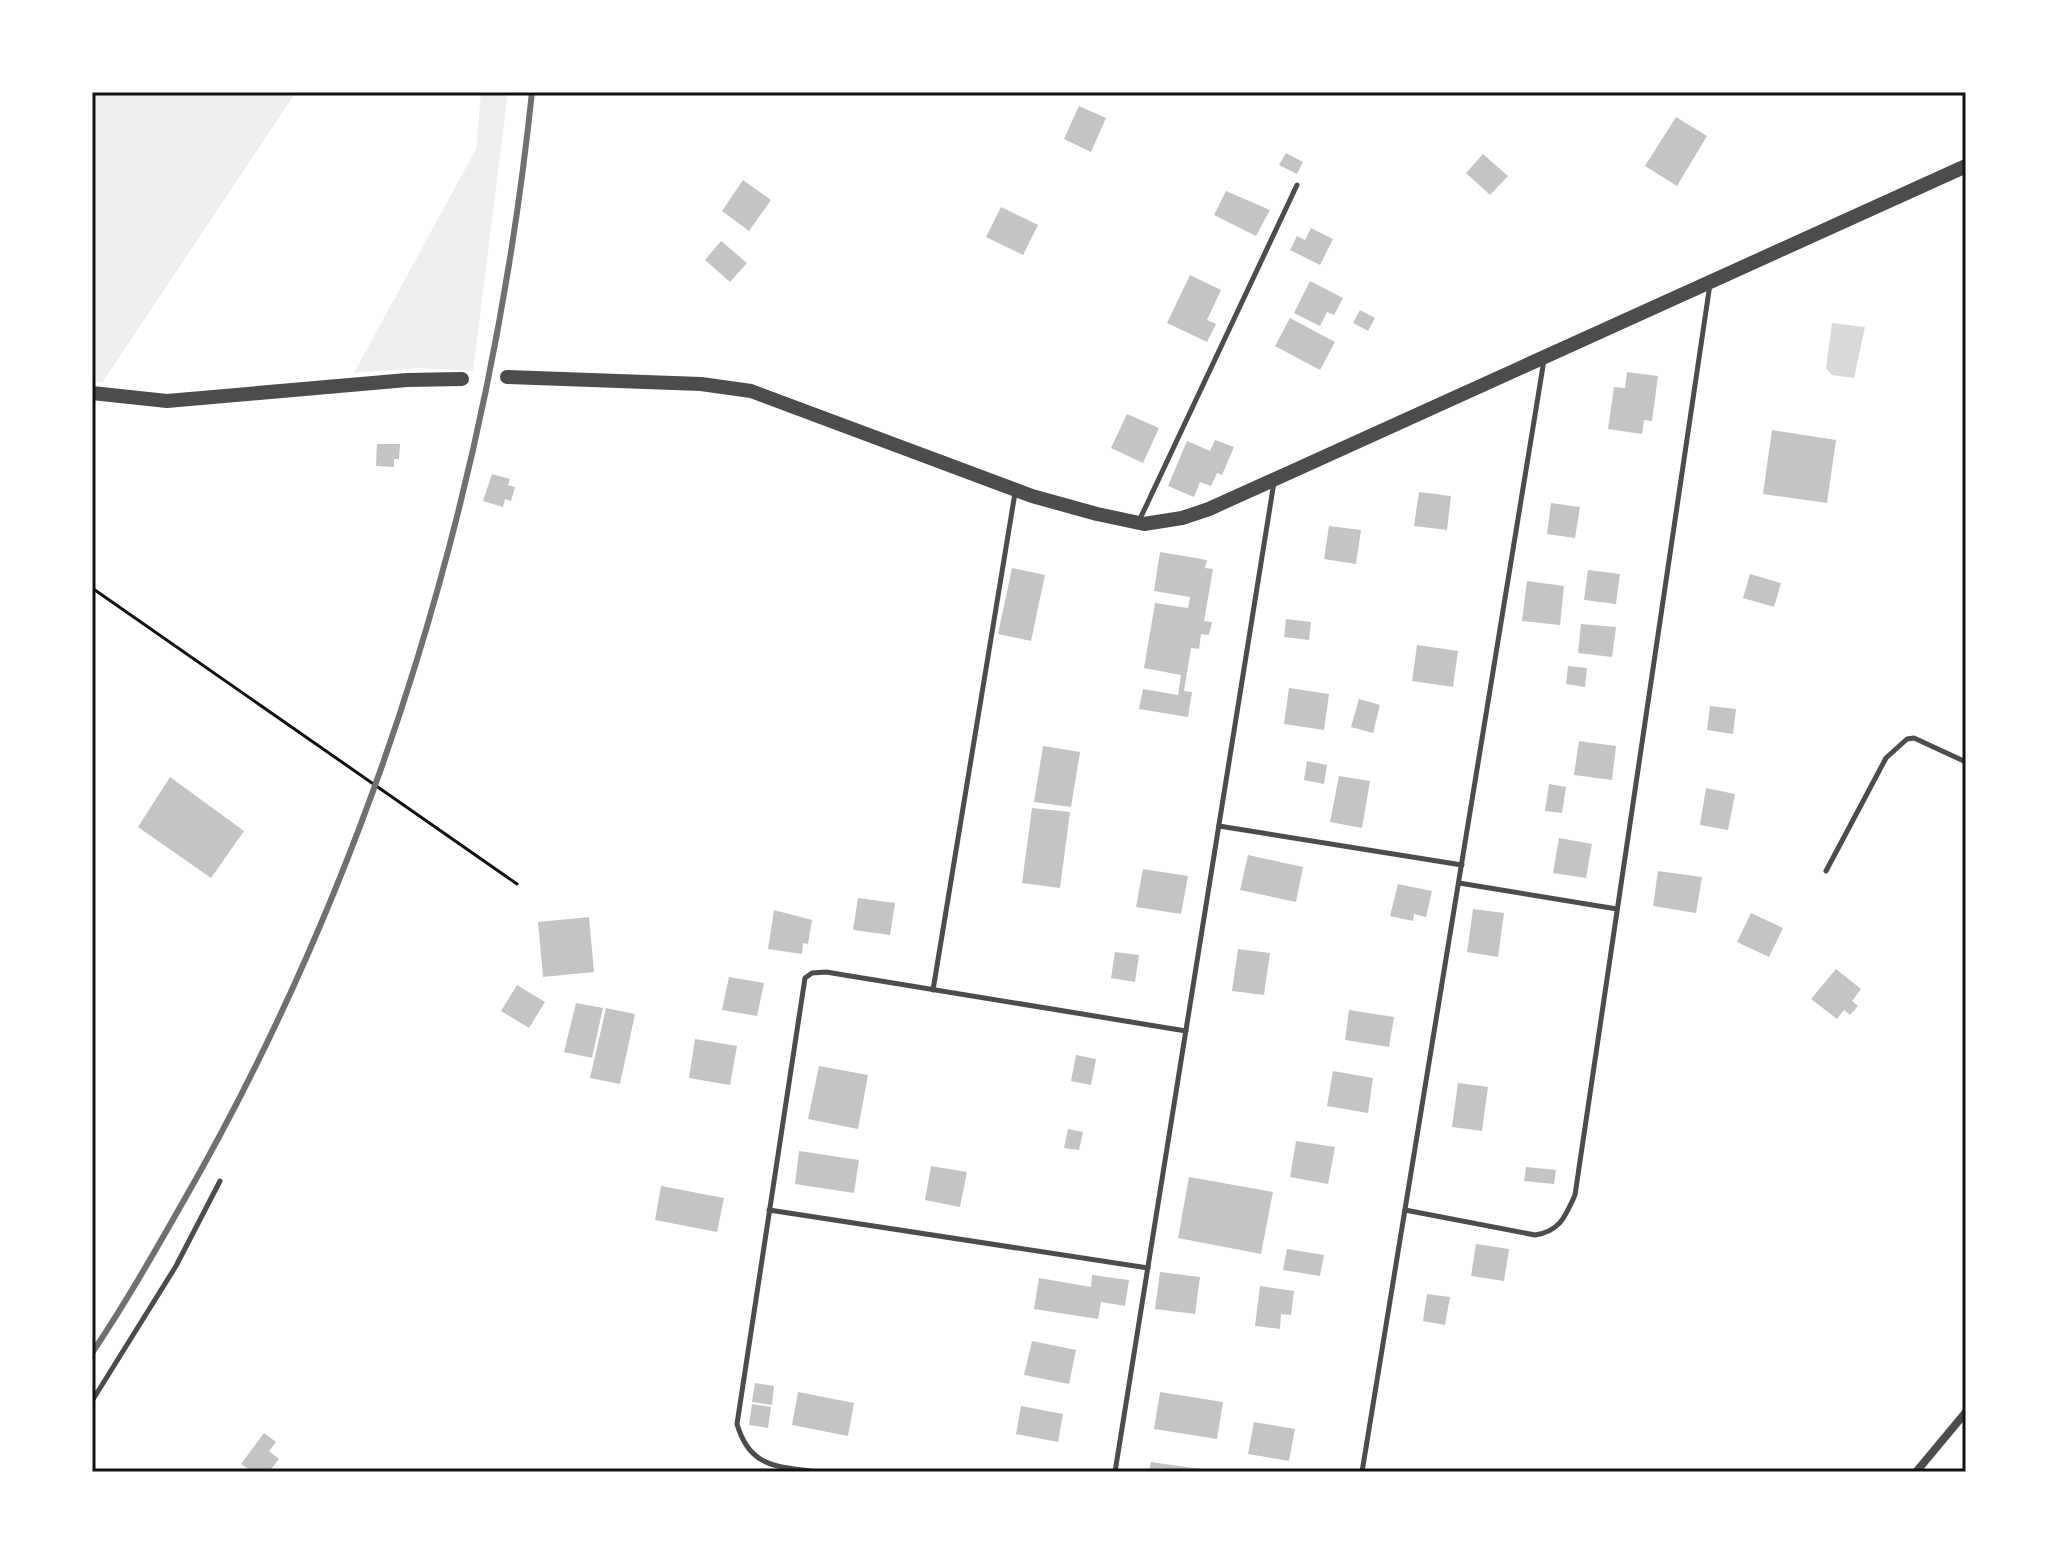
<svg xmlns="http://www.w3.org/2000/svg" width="2058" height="1564" font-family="'Fira Sans Condensed',sans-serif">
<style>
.green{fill:#eee}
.water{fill:#d9d9d9}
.building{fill:#c4c4c4}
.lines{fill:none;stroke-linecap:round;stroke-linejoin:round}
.path{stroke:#111;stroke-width:3}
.service{stroke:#4c4c4c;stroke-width:5}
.minor{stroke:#4c4c4c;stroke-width:8}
.tertiary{stroke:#4c4c4c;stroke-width:14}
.rail{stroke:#707070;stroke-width:6}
.neatline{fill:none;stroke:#111;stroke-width:3}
</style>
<rect width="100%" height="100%" fill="#fff"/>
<!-- green -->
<g class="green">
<polygon points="92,92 296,92 102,383 92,381"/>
<polygon points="481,92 508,92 473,371 415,368 354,373 476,149"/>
</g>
<!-- water -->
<polygon class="water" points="1832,323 1865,327 1854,378 1832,375 1826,368"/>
<!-- building -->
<g class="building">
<polygon points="1079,106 1106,118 1091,152 1064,139"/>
<polygon points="1676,117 1707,136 1677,186 1645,166"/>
<polygon points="1286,153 1303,162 1297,174 1279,165"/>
<polygon points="1483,154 1508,176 1490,195 1466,173"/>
<polygon points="743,180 771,200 749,231 722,211"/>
<polygon points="1226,191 1270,210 1256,236 1214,215"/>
<polygon points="1001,207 1038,225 1023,255 986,237"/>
<polygon points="1311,228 1333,239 1320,265 1290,250 1297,236 1305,240"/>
<polygon points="721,241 747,263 730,282 705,260"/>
<polygon points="1190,275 1221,290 1207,320 1216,324 1207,342 1167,323"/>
<polygon points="1310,281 1343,298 1334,315 1327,312 1320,326 1294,313"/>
<polygon points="1360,310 1375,318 1368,331 1353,323"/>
<polygon points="1290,318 1335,342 1320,370 1275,346"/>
<polygon points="1627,372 1658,376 1652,421 1644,420 1642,434 1608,429 1614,387 1625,388"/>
<polygon points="1127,414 1159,428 1143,463 1111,448"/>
<polygon points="1772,430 1836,440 1827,503 1763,494"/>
<polygon points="1215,440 1234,447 1222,475 1217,473 1211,486 1200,482 1194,497 1168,486 1187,441 1210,451"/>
<polygon points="377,444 400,444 399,459 394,459 394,467 376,466"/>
<polygon points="492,474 510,479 508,485 515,487 511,501 505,499 503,507 483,501"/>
<polygon points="1419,492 1451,496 1447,530 1414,526"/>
<polygon points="1551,503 1580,507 1575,538 1547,534"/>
<polygon points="1329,526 1361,530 1356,564 1324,559"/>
<polygon points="1160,552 1207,560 1205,568 1213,569 1204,621 1212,622 1209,635 1201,634 1199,649 1191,648 1184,691 1192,692 1188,717 1139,709 1143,689 1178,695 1181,675 1144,668 1155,603 1188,608 1190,597 1154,591"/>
<polygon points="1012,568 1045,575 1031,641 998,634"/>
<polygon points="1588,570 1620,574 1616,604 1584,600"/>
<polygon points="1750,574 1781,583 1774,607 1743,598"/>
<polygon points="1527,581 1564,586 1560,625 1522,621"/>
<polygon points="1286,619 1311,622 1309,640 1284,637"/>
<polygon points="1581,624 1616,627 1612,657 1578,653"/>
<polygon points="1417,645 1458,651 1453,687 1412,681"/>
<polygon points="1568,666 1587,668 1585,687 1566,684"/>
<polygon points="1289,688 1329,694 1324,730 1284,724"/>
<polygon points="1359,699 1380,705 1373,733 1351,727"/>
<polygon points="1710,706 1736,709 1733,734 1707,730"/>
<polygon points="1579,741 1616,746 1612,780 1574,775"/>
<polygon points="1043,746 1080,752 1071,807 1034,802"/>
<polygon points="1307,761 1327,765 1324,784 1304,780"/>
<polygon points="1339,776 1370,781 1362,828 1330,822"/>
<polygon points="170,777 244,831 211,878 138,827"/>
<polygon points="1549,784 1566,787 1562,813 1545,811"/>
<polygon points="1706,788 1735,794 1728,830 1700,825"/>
<polygon points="1032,808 1070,812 1060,888 1022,883"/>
<polygon points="1559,838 1592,844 1586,878 1553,873"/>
<polygon points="1248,855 1303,867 1296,902 1240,890"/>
<polygon points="1143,869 1188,876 1181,914 1136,907"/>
<polygon points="1658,871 1702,877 1696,913 1653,906"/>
<polygon points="1398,884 1432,891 1426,917 1414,914 1413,921 1390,916"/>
<polygon points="858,898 895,903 890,935 853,930"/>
<polygon points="1473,909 1504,913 1498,957 1467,952"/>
<polygon points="774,910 812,920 808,944 803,943 802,954 768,949"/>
<polygon points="1751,913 1783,928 1769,957 1737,942"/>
<polygon points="589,917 594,972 543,977 538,922"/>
<polygon points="1238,949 1270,953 1264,995 1232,991"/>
<polygon points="1115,952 1139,955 1135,982 1111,978"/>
<polygon points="1836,969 1861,989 1852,1001 1858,1006 1850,1015 1844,1010 1837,1019 1811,999"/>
<polygon points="729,977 764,983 757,1016 722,1010"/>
<polygon points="517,985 545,1002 529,1028 501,1011"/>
<polygon points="576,1003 603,1008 592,1058 564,1052"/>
<polygon points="606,1008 635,1014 620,1084 590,1078"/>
<polygon points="1349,1010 1394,1017 1389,1047 1345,1040"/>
<polygon points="695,1039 737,1046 730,1085 689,1078"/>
<polygon points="1076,1055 1096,1059 1091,1085 1071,1081"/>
<polygon points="819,1066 868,1075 858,1129 808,1119"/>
<polygon points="1333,1071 1373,1078 1368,1113 1327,1106"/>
<polygon points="1458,1083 1488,1087 1482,1131 1452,1127"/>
<polygon points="1068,1129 1083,1132 1079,1150 1064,1148"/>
<polygon points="1296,1141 1335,1147 1328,1184 1290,1177"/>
<polygon points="799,1151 859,1160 854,1193 795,1184"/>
<polygon points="931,1166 967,1172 960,1207 925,1200"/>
<polygon points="1526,1167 1556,1170 1554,1184 1524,1181"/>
<polygon points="1189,1177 1273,1192 1261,1254 1178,1238"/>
<polygon points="661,1186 724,1198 717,1232 655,1220"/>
<polygon points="1476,1244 1509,1249 1504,1281 1471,1276"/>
<polygon points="1287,1249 1324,1255 1320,1276 1283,1270"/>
<polygon points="1160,1272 1200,1277 1195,1314 1155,1309"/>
<polygon points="1092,1275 1129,1280 1125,1306 1101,1302 1098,1319 1034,1309 1039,1278 1091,1287"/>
<polygon points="1260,1286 1294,1291 1291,1315 1281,1314 1280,1329 1255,1326"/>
<polygon points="1427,1294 1450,1297 1445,1325 1423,1321"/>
<polygon points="1032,1341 1076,1350 1069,1384 1024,1375"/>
<polygon points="755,1383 774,1386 772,1405 752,1402"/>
<polygon points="798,1392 854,1403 848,1436 792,1425"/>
<polygon points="1160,1392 1223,1402 1217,1439 1154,1429"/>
<polygon points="752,1404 771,1407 768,1428 749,1425"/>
<polygon points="1021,1406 1063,1414 1058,1442 1016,1434"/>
<polygon points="1254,1422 1295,1429 1289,1461 1248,1454"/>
<polygon points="264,1433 276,1442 269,1451 279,1459 269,1472 256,1469 253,1472 241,1464"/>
<polygon points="1151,1462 1207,1470 1207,1472 1149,1472"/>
</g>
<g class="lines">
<!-- path -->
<polyline class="path" points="92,588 517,884"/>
<!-- service -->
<g class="service">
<polyline points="1139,521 1297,185"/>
<polyline points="1219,826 1462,865"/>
<polyline points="1826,871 1886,758 1907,739 1914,738 1966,762"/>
<polyline points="1459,883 1617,909"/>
<polyline points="933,990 1015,493"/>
<polyline points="769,1210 1148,1268"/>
<path d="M1405 1210 1535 1235C1560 1231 1565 1217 1575 1195L1710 284"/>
<polyline points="92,1401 176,1266 220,1181"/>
<path d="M818 1472C778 1466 750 1469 737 1424L805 978 812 973 826 972 1186 1031"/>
<polyline points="1115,1472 1274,482"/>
<polyline points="1362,1472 1544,360"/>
</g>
<!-- minor -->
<polyline class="minor" points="1916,1472 1966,1412"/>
<!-- tertiary -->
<g class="tertiary">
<polyline points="507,377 701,384 751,391 1032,496 1097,514 1144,524 1182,518 1209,509 1966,166"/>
<polyline points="92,393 167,401 407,380 462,379"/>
</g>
<!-- rail -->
<path class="rail" d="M92 1353C125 1304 154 1253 183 1202 378 862 491 481 532 92"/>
</g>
<!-- border -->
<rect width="2058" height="1564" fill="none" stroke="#ffffff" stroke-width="188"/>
<rect x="94" y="94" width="1870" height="1376" class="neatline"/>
</svg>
